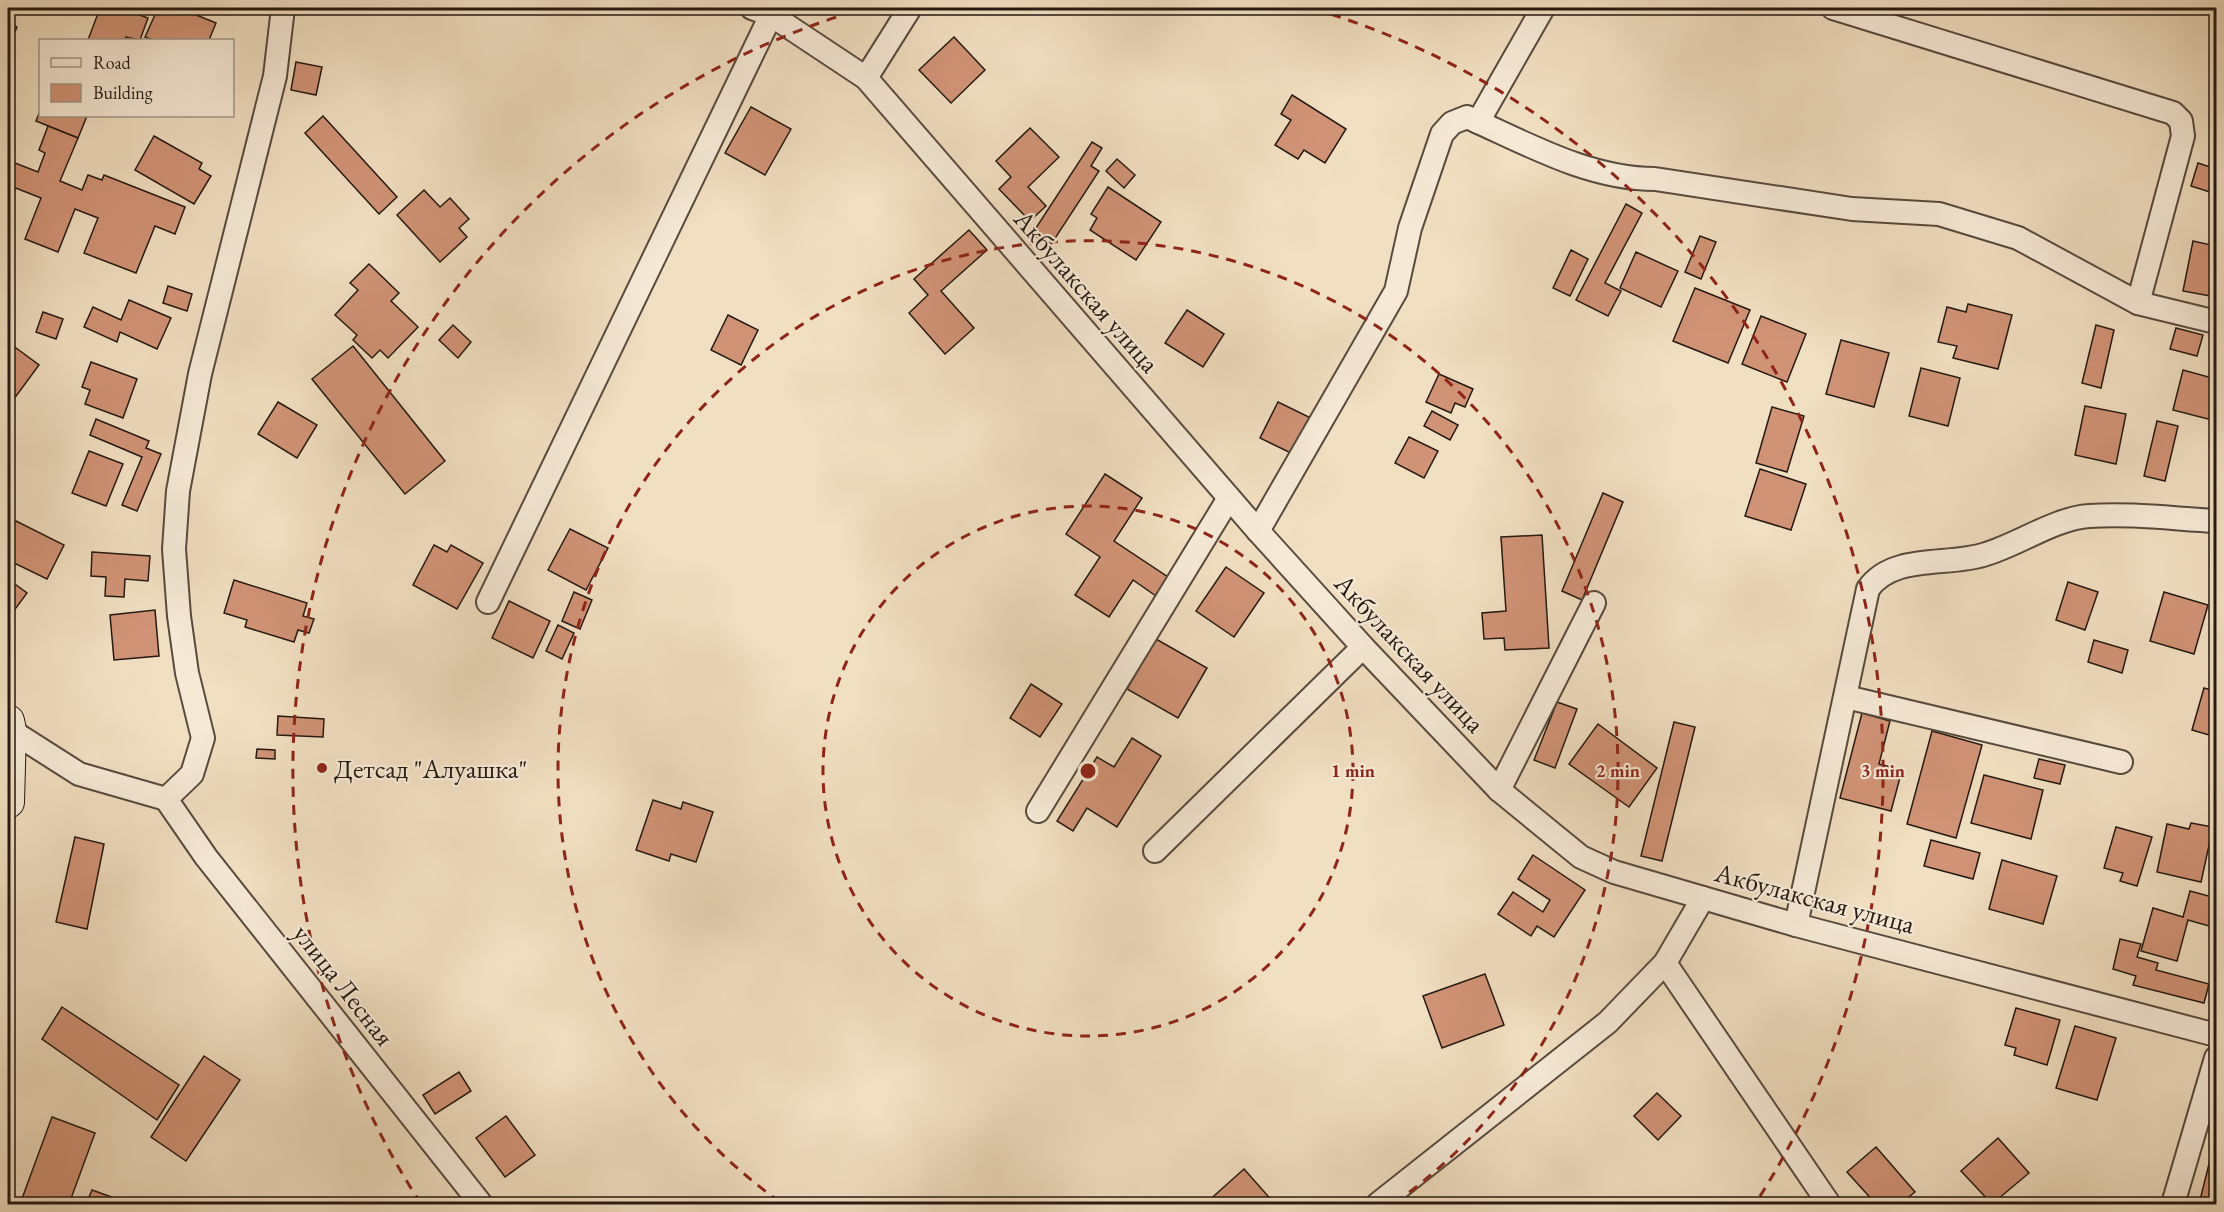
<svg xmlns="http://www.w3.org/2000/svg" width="2224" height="1212" font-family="'EB Garamond',serif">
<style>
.building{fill:#d19376;stroke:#251912;stroke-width:1.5}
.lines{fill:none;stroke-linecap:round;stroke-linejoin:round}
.street-casing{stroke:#584a3e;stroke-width:26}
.secondary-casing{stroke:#251912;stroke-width:34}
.street{stroke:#f6ead7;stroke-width:22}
.secondary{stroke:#f6ead7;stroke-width:32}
.ring{fill:none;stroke:#8f2418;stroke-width:3;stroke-dasharray:10 8}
.poi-dot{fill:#8f2418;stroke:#f6ead7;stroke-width:2}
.labels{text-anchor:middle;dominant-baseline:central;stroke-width:4.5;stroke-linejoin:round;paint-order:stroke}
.street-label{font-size:27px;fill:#251912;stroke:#f6ead7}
.poi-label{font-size:27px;fill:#251912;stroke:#f6ead7;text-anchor:start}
.centre{fill:#8f2418;stroke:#f6ead7;stroke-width:3}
.ring-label{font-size:18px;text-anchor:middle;font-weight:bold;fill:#8f2418;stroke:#f6ead7;stroke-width:4.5;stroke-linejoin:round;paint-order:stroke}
</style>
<rect width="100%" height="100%" fill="#f1dfc1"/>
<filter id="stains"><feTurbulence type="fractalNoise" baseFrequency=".00333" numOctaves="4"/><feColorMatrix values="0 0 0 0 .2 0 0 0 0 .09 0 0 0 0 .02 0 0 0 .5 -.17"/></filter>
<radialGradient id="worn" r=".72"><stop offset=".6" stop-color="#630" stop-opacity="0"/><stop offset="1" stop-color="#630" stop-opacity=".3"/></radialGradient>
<!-- building -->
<g class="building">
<polygon points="100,8 120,8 148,18 140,40 126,37 125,40 88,40"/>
<polygon points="158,8 179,8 216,23 209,40 153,40 145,37"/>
<polygon points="209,8 228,8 225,14"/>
<polygon points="8,22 17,27 8,48"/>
<polygon points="954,37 985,70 951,103 919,70"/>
<polygon points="296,62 322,67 316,95 291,90"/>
<polygon points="1292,95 1346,129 1325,163 1304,150 1298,159 1275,145 1291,120 1281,114"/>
<polygon points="751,107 791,129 765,175 725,153"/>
<polygon points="40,111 40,116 87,116 78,138 36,121"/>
<polygon points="323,116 397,197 379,214 305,133"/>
<polygon points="48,126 78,138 60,181 82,190 88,175 102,180 104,175 185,207 175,234 155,226 136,273 84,253 98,218 75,209 58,252 25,239 41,198 8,185 8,168 10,161 38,172 45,153 39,150"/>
<polygon points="1030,128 1059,157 1028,187 1046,206 1030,221 999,189 1011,177 996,161"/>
<polygon points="154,136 202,163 199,169 211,176 194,204 135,170"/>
<polygon points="1092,142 1102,148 1091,166 1099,171 1050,246 1032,234"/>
<polygon points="1117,159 1135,175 1124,188 1106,171"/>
<polygon points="2198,163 2216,169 2216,194 2191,186"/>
<polygon points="1108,187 1161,222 1136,260 1090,230 1097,218 1091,214"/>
<polygon points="424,190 440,207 450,198 469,219 459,228 467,237 440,262 397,215"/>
<polygon points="1626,204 1642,213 1605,283 1621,291 1608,316 1576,300"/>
<polygon points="969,230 987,250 941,291 974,328 945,354 909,313 928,295 914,279"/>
<polygon points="1700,236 1716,242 1701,279 1685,272"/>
<polygon points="2193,241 2216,246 2216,297 2183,291"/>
<polygon points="1571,250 1588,259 1570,296 1553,288"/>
<polygon points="1636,252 1678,271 1661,307 1620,288"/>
<polygon points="369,264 399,293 391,301 418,327 388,358 380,350 372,358 353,340 357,335 335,315 358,290 350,283"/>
<polygon points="168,286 192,294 187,311 163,303"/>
<polygon points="1695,288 1750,310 1728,363 1673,341"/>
<polygon points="129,300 171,318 157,349 120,332 117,342 84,327 93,307 121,320"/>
<polygon points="1968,304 2012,315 1998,369 1953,358 1957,346 1938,342 1947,307 1966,312"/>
<polygon points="1187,310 1224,334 1203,367 1165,343"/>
<polygon points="43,312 63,319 56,339 36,332"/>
<polygon points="728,315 758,330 741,365 711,350"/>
<polygon points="1761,316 1806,334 1787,382 1742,364"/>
<polygon points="453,325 471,342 458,358 439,340"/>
<polygon points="2096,325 2114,330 2101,388 2082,383"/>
<polygon points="2176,328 2203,335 2197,356 2170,349"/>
<polygon points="1841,340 1889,353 1874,407 1826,394"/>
<polygon points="8,342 39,365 8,407"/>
<polygon points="353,346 445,461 405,494 312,379"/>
<polygon points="91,362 137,379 123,418 85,404 90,390 82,387"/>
<polygon points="1921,368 1960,378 1948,426 1909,416"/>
<polygon points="2183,370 2216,379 2216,421 2173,410"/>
<polygon points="1439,374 1473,389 1465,407 1455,403 1451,413 1426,402"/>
<polygon points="278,402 317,425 297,458 258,434"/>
<polygon points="1278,402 1315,420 1297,456 1260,438"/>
<polygon points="2085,406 2126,414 2116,464 2075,455"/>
<polygon points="1772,407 1804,416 1787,472 1756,463"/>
<polygon points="1432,411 1458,425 1450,440 1424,426"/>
<polygon points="96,419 149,441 146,448 161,454 137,511 122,505 142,457 90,435"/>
<polygon points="2157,421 2178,426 2165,481 2144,476"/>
<polygon points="1409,437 1438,451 1424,478 1395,463"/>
<polygon points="89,451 123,464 106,506 72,493"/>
<polygon points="1760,469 1806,484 1791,530 1745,516"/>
<polygon points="1105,474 1142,498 1114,541 1168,577 1156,596 1133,580 1109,617 1075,595 1100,557 1066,534"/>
<polygon points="1603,493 1623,502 1582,600 1562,591"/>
<polygon points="14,520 64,545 47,579 8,560 8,533"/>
<polygon points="570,529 608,548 586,590 548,570"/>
<polygon points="1542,535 1549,648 1505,650 1504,638 1484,639 1482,613 1506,611 1501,537"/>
<polygon points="434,545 447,552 451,545 483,563 457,609 413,585"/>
<polygon points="92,552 150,556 148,581 125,579 124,597 105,596 106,577 91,576"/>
<polygon points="1226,567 1264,593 1234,637 1196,611"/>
<polygon points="8,579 27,593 13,612 8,608"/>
<polygon points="234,580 307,603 303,616 314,619 309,633 298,630 294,642 245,627 247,620 224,613"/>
<polygon points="2068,582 2098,592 2085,630 2056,620"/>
<polygon points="574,592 592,600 580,629 562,621"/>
<polygon points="2164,592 2208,605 2194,654 2150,641"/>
<polygon points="509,601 550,621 533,658 492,638"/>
<polygon points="155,610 159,656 114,660 110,615"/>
<polygon points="558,625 574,633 562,659 546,651"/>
<polygon points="1156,639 1207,668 1178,718 1127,689"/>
<polygon points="2094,640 2128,650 2122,673 2088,662"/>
<polygon points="1031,684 1062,704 1040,737 1010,718"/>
<polygon points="2204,688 2216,691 2216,737 2192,730"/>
<polygon points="1557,702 1577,709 1555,768 1534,760"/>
<polygon points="1862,713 1890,721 1879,764 1902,770 1891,811 1840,798"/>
<polygon points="278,716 324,719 323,737 277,735"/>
<polygon points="1674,722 1695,727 1662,861 1641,856"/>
<polygon points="1598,724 1657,768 1629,807 1569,764"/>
<polygon points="1932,731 1982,745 1956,838 1907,824"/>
<polygon points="1132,738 1161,756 1117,827 1087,808 1073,831 1057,821 1097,757 1114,767"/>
<polygon points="257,749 275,750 275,759 256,758"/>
<polygon points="2039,759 2065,765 2060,784 2034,778"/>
<polygon points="1984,775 2043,790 2031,839 1971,823"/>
<polygon points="653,800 681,809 683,802 713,812 696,862 671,854 669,861 636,850"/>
<polygon points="2191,823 2213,827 2201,882 2157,872 2167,824 2189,829"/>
<polygon points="2116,827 2152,837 2137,886 2120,881 2123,873 2104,868"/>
<polygon points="75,837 104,844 87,929 56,922"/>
<polygon points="1931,840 1980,853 1973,879 1924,866"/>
<polygon points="1533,855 1585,890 1554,937 1537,926 1531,936 1498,914 1513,892 1543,912 1550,900 1518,879"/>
<polygon points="2002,860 2057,876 2043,924 1989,909"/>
<polygon points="2190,891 2216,898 2216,928 2188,920 2177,961 2141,951 2153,908 2183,917"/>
<polygon points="2120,939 2141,944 2137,957 2158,963 2156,970 2209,984 2204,1003 2133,985 2136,976 2113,969"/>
<polygon points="1485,974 1504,1025 1442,1048 1423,996"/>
<polygon points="62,1007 179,1085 157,1120 42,1039"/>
<polygon points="2016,1008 2060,1020 2047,1065 2014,1055 2016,1048 2005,1045"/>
<polygon points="2075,1026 2116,1038 2097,1100 2056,1088"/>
<polygon points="204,1056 240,1080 186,1161 151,1137"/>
<polygon points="459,1072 471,1091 435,1114 423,1095"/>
<polygon points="1657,1093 1681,1116 1658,1140 1634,1116"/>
<polygon points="506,1116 535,1155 505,1177 476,1138"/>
<polygon points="52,1117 95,1133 69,1204 20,1204"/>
<polygon points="1998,1138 2029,1173 1992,1204 1961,1171"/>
<polygon points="1876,1147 1915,1192 1900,1204 1876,1204 1847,1172"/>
<polygon points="2210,1160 2216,1162 2216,1204 2199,1204"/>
<polygon points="1244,1169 1275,1204 1205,1204"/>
<polygon points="92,1190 131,1204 86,1204"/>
</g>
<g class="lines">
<defs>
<g id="street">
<polyline points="752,8 771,15 866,78 1258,531 1363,647 1499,790 1581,857 1614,872 1796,925 2216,1035"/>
<polyline points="1833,8 2173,113 2181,121 2183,136 2138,303"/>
<polyline points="866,78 910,8"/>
<polyline points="1478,122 1543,8"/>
<path d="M1258 531 1396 291 1410 228 1442 134 1452 123 1467 117C1526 143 1588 179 1655 179L1852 209 1939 214 2018 238 2138 303 2216 322"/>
<polyline points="488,602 771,15"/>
<polyline points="1846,697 2121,762"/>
<polyline points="10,730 79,774 166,799 192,774 203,738 187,673 179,616 174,549 178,491 200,374 275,76 283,8"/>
<polyline points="1499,790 1594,603"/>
<polyline points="166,799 206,857 481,1204"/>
<polyline points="1038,811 1229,498"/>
<polyline points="1155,851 1363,647"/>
<path d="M1796 925 1868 589C1893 553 1949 567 1986 554 2017 545 2056 518 2089 516 2131 513 2175 519 2216 521"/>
<polyline points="1665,963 1829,1204"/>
<polyline points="1378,1204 1608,1022 1665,963 1703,898"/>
<polyline points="2173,1204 2216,1058"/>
</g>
<polyline id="secondary" points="8,721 10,730 8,802"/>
</defs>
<!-- street casing -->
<use href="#street" class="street-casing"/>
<!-- secondary casing -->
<use href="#secondary" class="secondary-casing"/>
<!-- street -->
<use href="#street" class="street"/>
<!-- secondary -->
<use href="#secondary" class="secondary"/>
</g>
<!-- distance rings -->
<g class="ring">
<circle cx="1088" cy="771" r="265"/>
<path d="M780 1202A530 530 0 1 1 1396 1202"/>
<path d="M421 1204A795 795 0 0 1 862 9M1314 9A795 795 0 0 1 1755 1204"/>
</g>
<!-- markers -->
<circle class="poi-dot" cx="322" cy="768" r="6"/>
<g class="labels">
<!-- street labels -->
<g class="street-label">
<text transform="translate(1087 291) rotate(49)">Акбулакская улица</text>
<text transform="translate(1410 653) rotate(47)">Акбулакская улица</text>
<text transform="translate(1815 898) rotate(15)">Акбулакская улица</text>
<text transform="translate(344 985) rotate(52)">улица Лесная</text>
</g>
<!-- poi labels -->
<g class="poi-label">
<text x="334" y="768">Детсад "Алуашка"</text>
</g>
</g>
<circle cx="1088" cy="771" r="9" class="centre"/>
<g class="ring-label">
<text x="1353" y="777">1 min</text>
<text x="1618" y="777">2 min</text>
<text x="1883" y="777">3 min</text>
</g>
<!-- margin -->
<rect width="2224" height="1212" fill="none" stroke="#f1dfc1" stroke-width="30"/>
<rect x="9" y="9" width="2206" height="1194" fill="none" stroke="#251912" stroke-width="3"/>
<rect x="15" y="15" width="2194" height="1182" fill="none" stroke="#251912" stroke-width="1.5"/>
<!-- legend -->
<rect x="39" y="39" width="195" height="78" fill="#f6ead7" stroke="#a29688" stroke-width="1.5"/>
<rect x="51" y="58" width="30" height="9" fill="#f6ead7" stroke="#a29688" stroke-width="1.5"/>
<text x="93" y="69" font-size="18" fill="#251912">Road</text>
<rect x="51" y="84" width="30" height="18" fill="#d19376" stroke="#a29688" stroke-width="1.5"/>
<text x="93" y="99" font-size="18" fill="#251912">Building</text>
<rect width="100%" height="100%" filter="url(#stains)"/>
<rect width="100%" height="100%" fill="url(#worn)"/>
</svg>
